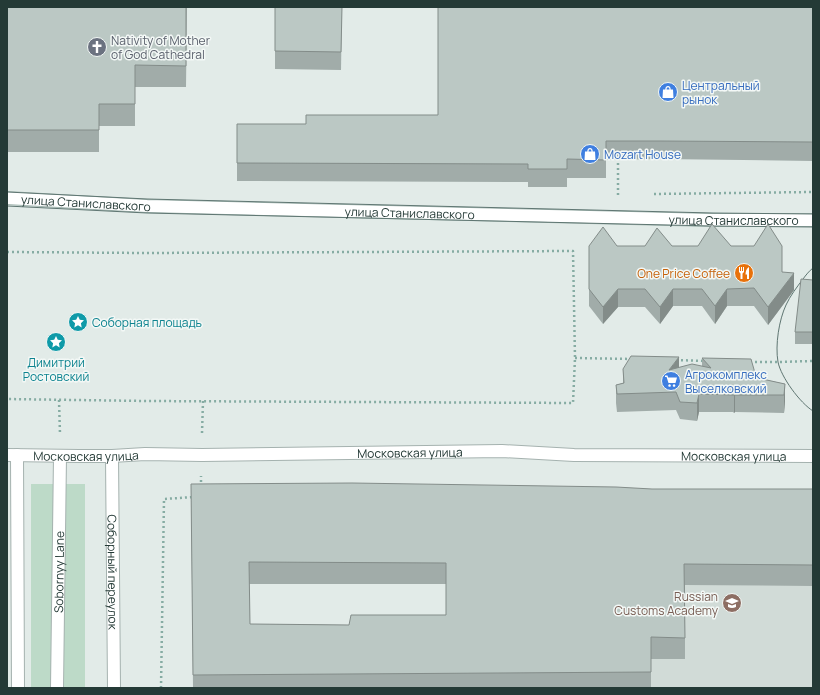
<svg xmlns="http://www.w3.org/2000/svg" width="820" height="695" font-family="Manrope,sans-serif">
<style>
.built{fill:#d1dbd7}
.green{fill:#bddac8}
.lines{fill:none;stroke-linecap:round;stroke-linejoin:round}
.street-casing{stroke:#a5b2af;stroke-width:14}
.secondary-casing{stroke:#a2b6b0;stroke-width:14}
.path{stroke:#86aca3;stroke-width:2.5;stroke-dasharray:2 3;stroke-linecap:butt}
.street{stroke:#fff;stroke-width:12}
.secondary{stroke:#fff;stroke-width:12}
.tram{stroke:#5f7672;stroke-width:1}
.wall{fill:#a1aca9;fill-rule:evenodd}
.shaded-wall{fill:#838c89}
.building{fill:#bbc8c4;stroke:#838c89;fill-rule:evenodd}
.labels{text-anchor:middle;dominant-baseline:central;stroke-width:3;stroke-linejoin:round;paint-order:stroke}
.worship-label{font-size:12px;fill:#5b616d;stroke:#f3f8f6;text-anchor:start}
.shop-label{font-size:12px;fill:#366cbe;stroke:#f3f8f6;text-anchor:start}
.street-label{font-size:12px;fill:#243a36;stroke:#f3f8f6}
.food-label{font-size:12px;fill:#c56008;stroke:#f3f8f6;text-anchor:end}
.culture-label{font-size:12px;fill:#0d838f;stroke:#f3f8f6;text-anchor:start}
.education-label{font-size:12px;fill:#785e54;stroke:#f3f8f6;text-anchor:end}
</style>
<rect width="100%" height="100%" fill="#e2ebe8"/>
<!-- built -->
<polygon class="built" points="813,510 813,688 651,688 651,585"/>
<!-- green -->
<rect class="green" x="31" y="484" width="54" height="204"/>
<g class="lines">
<defs>
<g id="street">
<path id="s1" d="M7 455 79 456H112L145 454 202 455 502 451 574 455 813 456"/>
<polyline points="17,455 18,688"/>
<path id="s2" d="M112 456 114 688"/>
<path id="s3" d="M57 688 60 456"/>
</g>
<g id="secondary">
<path id="s4" d="M7 198 147 206 712 220H813"/>
</g>
</defs>
<!-- street casing -->
<use href="#street" class="street-casing"/>
<!-- secondary casing -->
<use href="#secondary" class="secondary-casing"/>
<!-- path -->
<g class="path">
<polyline points="654,194 813,192"/>
<polyline points="618,195 618,157"/>
<polyline points="7,252 146,253 573,251 575,358 573,403 145,401 7,399"/>
<polyline points="575,358 633,359"/>
<polyline points="676,360 705,361"/>
<polyline points="750,362 778,362 813,361"/>
<polyline points="59,400 60,434"/>
<polyline points="202,433 203,401"/>
<polyline points="201,487 201,476"/>
<polyline points="161,688 164,499 194,497"/>
</g>
<!-- street -->
<use href="#street" class="street"/>
<!-- secondary -->
<use href="#secondary" class="secondary"/>
<!-- tram -->
<g class="tram">
<polyline points="7,192 147,199 713,213 813,214"/>
<polyline points="7,206 147,213 712,226 813,227"/>
<path d="M813 268C809 271 806 275 803 279 797 287 790 296 786 305 779 320 775 345 778 362 781 377 800 403 813 411"/>
</g>
</g>
<!-- wall -->
<g class="wall">
<polygon points="7,7 187,7 186,87 135,87 135,126 99,126 99,152 7,152"/>
<polygon points="275,7 342,7 341,70 275,69"/>
<polygon points="813,7 813,161 660,159 606,160 606,178 567,178 567,187 528,187 528,182 237,181 237,124 306,124 438,115"/>
<polygon points="589,246 731,246 782,272 794,290 768,325 754,306 727,306 715,324 702,306 673,306 660,324 645,307 618,307 603,324 589,306"/>
<polygon points="813,280 813,344 795,344 795,332"/>
<polygon points="702,358 755,377 785,384 785,401 784,413 735,412 734,413 733,412 699,412 697,421 680,419 676,410 617,412 616,403 616,385 623,383 623,369 679,368 702,366"/>
<path d="M191 484 652 489H813V586L685 585V659H651V688H193ZM249 584H446V615L349 625 250 624Z"/>
</g>
<!-- shaded-wall -->
<g class="shaded-wall">
<polygon points="794,273 794,290 768,325 768,307"/>
<polygon points="618,289 618,307 603,324 603,307"/>
<polygon points="673,289 673,306 660,324 660,307"/>
<polygon points="727,289 727,306 715,324 715,306"/>
<polygon points="679,357 679,375 669,370"/>
<polygon points="785,384 785,401 784,413 784,395"/>
<polygon points="699,394 699,412 697,421 697,403"/>
<polygon points="734,395 735,395 735,412 734,413"/>
</g>
<!-- building -->
<g class="building">
<polygon points="7,7 186,7 186,66 135,65 135,104 99,104 99,130 7,130"/>
<polygon points="275,7 342,7 341,52 275,51"/>
<polygon points="438,7 813,7 813,142 660,141 606,141 606,160 567,159 567,169 528,169 528,164 237,163 237,124 306,124 306,115 438,115"/>
<polygon points="712,224 731,246 754,246 768,224 782,246 782,272 794,273 768,307 754,288 727,289 715,306 702,289 673,289 660,307 645,289 618,289 603,307 589,289 589,246 603,227 617,246 645,246 657,228 672,246 698,246"/>
<polygon points="801,279 813,280 813,332 795,332"/>
<polygon points="631,356 679,357 669,370 692,364 711,368 702,358 751,359 755,373 753,377 785,384 784,395 733,395 699,394 697,403 680,402 676,392 617,394 616,385 624,383 623,369"/>
<path d="M352 483 616 487 652 489H813V565L684 564 685 638 651 637V672L193 675 191 484ZM249 562 446 563V615H351L349 625 250 624Z"/>
</g>
<!-- icons -->
<defs>
<symbol id="church-disc" viewBox="-11 -11 22 22"><circle r="9.5" fill="#6b7280" stroke="#f3f8f6"/><path d="M-1.2-6h2.4v3.5h3.3v2.4h-3.3V6h-2.4V-.1h-3.3v-2.4h3.3Z" fill="#fff"/></symbol>
<symbol id="shop-disc" viewBox="-11 -11 22 22"><circle r="9.5" fill="#3f7fe0" stroke="#f3f8f6"/><path d="M-5-2.5h2.3a2.7 3.5 0 0 1 5.4 0H5L5.5 6h-11ZM-1.5-2.5h3a1.5 2.3 0 0 0-3 0Z" fill="#fff"/></symbol>
<symbol id="restaurant-disc" viewBox="-11 -11 22 22"><circle r="9.5" fill="#e8710a" stroke="#f3f8f6"/><path d="M-5-6h1v4h1v-4h1v4h1v-4h1v5L-1.5 .5V6h-2V.5L-5-1ZM5-6V6H3V1.5H1.5Q1.5-4 5-6Z" fill="#fff"/></symbol>
<symbol id="sight-disc" viewBox="-11 -11 22 22"><circle r="9.5" fill="#0f9aa8" stroke="#f3f8f6"/><path d="M0-6L1.8-2.2L6-1.7L2.9 1.2L3.7 5.4L0 3.3L-3.7 5.4L-2.9 1.2L-6-1.7L-1.8-2.2Z" fill="#fff"/></symbol>
<symbol id="supermarket-disc" viewBox="-11 -11 22 22"><circle r="9.5" fill="#3f7fe0" stroke="#f3f8f6"/><path d="M-6-5.5h2.5l.6 2H6L4.5 2H-2.5L-4.4-4H-6ZM-1.5 3.2a1.3 1.3 0 1 0 .1 0ZM3 3.2a1.3 1.3 0 1 0 .1 0Z" fill="#fff"/></symbol>
<symbol id="university-disc" viewBox="-11 -11 22 22"><circle r="9.5" fill="#8d6e63" stroke="#f3f8f6"/><path d="M0-5L7-2L0 1L-7-2ZM-4 1L0 2.5L4 1V4Q0 6-4 4Z" fill="#fff"/></symbol>
</defs>
<g fill-rule="evenodd">
<use href="#church-disc" x="86" y="36" width="22" height="22"/>
<use href="#shop-disc" x="657" y="81" width="22" height="22"/>
<use href="#shop-disc" x="579" y="143" width="22" height="22"/>
<use href="#restaurant-disc" x="733" y="262" width="22" height="22"/>
<use href="#sight-disc" x="67" y="311" width="22" height="22"/>
<use href="#sight-disc" x="45" y="331" width="22" height="22"/>
<use href="#supermarket-disc" x="660" y="370" width="22" height="22"/>
<use href="#university-disc" x="721" y="592" width="22" height="22"/>
</g>
<g class="labels">
<!-- worship labels -->
<g class="worship-label">
<text x="111" y="40">Nativity of Mother<tspan x="111" dy="14">of God Cathedral</tspan></text>
</g>
<!-- shop labels -->
<g class="shop-label">
<text x="682" y="85">Центральный<tspan x="682" dy="14">рынок</tspan></text>
<text x="604" y="154">Mozart House</text>
<text x="685" y="374">Агрокомплекс<tspan x="685" dy="14">Выселковский</tspan></text>
</g>
<!-- street labels -->
<g class="street-label">
<text stroke="none"><textPath href="#s4" startOffset="79">улица Станиславского</textPath></text>
<text stroke="none"><textPath href="#s4" startOffset="403">улица Станиславского</textPath></text>
<text stroke="none"><textPath href="#s4" startOffset="727">улица Станиславского</textPath></text>
<text stroke="none"><textPath href="#s1" startOffset="403">Московская улица</textPath></text>
<text stroke="none"><textPath href="#s1" startOffset="79">Московская улица</textPath></text>
<text stroke="none"><textPath href="#s1" startOffset="727">Московская улица</textPath></text>
<text stroke="none"><textPath href="#s3" startOffset="116">Sobornyy Lane</textPath></text>
<text stroke="none"><textPath href="#s2" startOffset="116">Соборный переулок</textPath></text>
</g>
<!-- food labels -->
<g class="food-label">
<text x="730" y="273">One Price Coffee</text>
</g>
<!-- culture labels -->
<g class="culture-label">
<text x="92" y="322">Соборная площадь</text>
<text x="56" y="362" text-anchor="middle">Димитрий<tspan x="56" dy="14">Ростовский</tspan></text>
</g>
<!-- education labels -->
<g class="education-label">
<text x="718" y="596">Russian<tspan x="718" dy="14">Customs Academy</tspan></text>
</g>
</g>
<!-- border -->
<rect width="820" height="695" fill="none" stroke="#243a36" stroke-width="16"/>
</svg>
